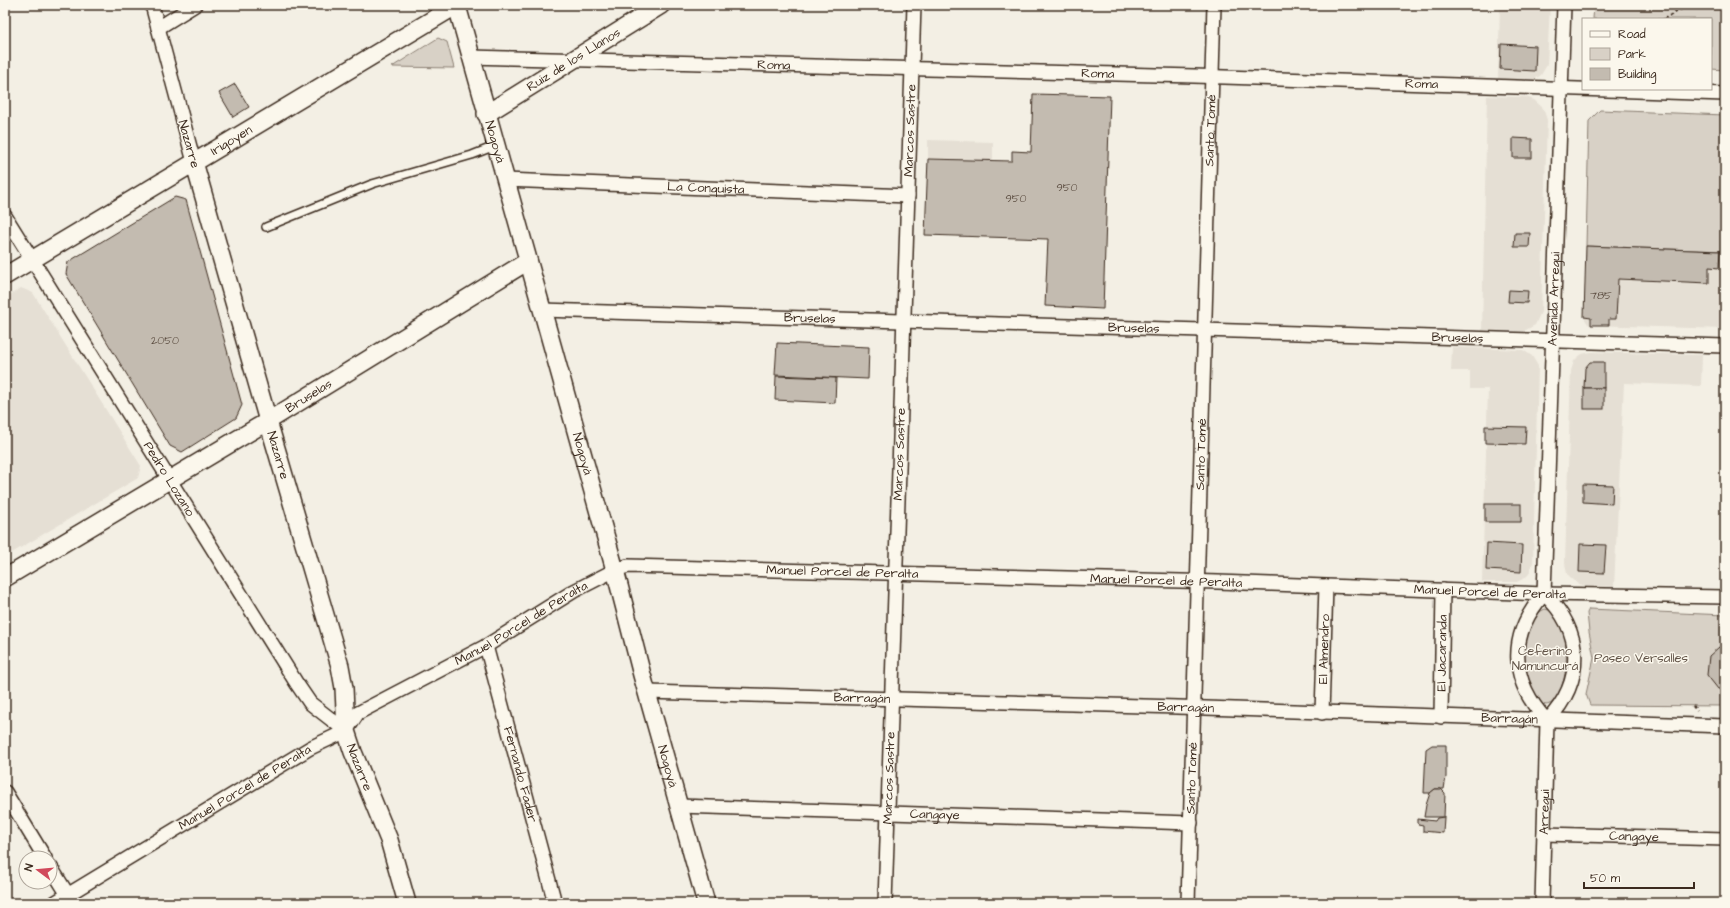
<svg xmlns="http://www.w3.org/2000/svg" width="1730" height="908" font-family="'Architects Daughter',sans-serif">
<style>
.built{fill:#e5dfd4}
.green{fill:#d8d1c6;stroke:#8a7e72}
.building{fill:#c3bbb0;stroke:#3b2a1e}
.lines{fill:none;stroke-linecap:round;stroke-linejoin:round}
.service-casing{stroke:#3b2a1e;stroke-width:10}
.minor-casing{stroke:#3b2a1e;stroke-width:16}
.tertiary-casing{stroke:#3b2a1e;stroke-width:20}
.path{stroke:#3b2a1e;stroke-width:2.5;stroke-dasharray:3 3;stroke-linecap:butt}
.service{stroke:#fbf7ec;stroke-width:7}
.minor{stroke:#fbf7ec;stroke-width:13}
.tertiary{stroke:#fbf7ec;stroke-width:17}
.labels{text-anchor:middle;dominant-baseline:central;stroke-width:3;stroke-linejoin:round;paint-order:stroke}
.number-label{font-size:11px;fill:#5d4e42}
.street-label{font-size:13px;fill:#3b2a1e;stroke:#fbf7ec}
.park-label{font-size:13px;fill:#625448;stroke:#fbf7ec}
</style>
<rect width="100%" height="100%" fill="#f3efe4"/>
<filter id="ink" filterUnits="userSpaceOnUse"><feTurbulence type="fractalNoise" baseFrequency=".025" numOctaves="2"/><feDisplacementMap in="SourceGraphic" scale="8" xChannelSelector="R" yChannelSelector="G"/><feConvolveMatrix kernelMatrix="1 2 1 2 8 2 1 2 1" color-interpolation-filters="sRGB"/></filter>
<g filter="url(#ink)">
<!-- built -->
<g class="built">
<polygon points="1500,5 1550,5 1547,65 1541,75 1535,79 1528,80 1498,80"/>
<polygon points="1487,96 1526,97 1534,100 1543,108 1547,120 1541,312 1535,325 1522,332 1482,331"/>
<polygon points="1600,110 1725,115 1725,329 1591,325 1588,324 1584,318 1589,121"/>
<polygon points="928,140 993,142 993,161 928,159"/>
<polygon points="21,288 33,293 141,466 138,478 5,557 5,298"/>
<polygon points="1452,347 1523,350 1532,356 1538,366 1533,562 1529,574 1525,578 1517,582 1482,582 1488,389 1470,389 1470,371 1451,371"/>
<polygon points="1591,352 1702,355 1701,386 1624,383 1614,587 1585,586 1577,583 1567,574 1565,563 1571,371 1574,361 1578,357 1582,354"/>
</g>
<!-- green -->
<g class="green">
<polygon points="1594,5 1725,5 1725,70 1711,69 1711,19 1593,19"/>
<polygon points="438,38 447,42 454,68 392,67"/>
<polygon points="1600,110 1725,115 1725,251 1586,246 1589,121"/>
<path d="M1545 609 1553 611C1557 618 1562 626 1564 634 1569 650 1567 700 1547 705L1540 704C1536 698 1529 690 1527 683 1521 664 1523 617 1545 609Z"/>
<polygon points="1589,609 1725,615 1725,706 1590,705 1586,694 1594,658 1589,632 1587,613"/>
</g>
<!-- building -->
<g class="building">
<polygon points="1501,44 1536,46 1535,71 1500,69"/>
<polygon points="235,84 249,107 233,117 219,93"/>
<polygon points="1033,94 1110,96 1103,309 1045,306 1048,239 925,235 928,159 1012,161 1012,151 1031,152"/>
<polygon points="1513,138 1532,139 1532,158 1513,158"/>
<polygon points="175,197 186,200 242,405 236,418 182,452 170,446 66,274 68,262"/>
<polygon points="1515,233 1530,233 1529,247 1514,247"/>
<polygon points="1586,246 1720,251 1719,268 1709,267 1709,283 1618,279 1616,319 1609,319 1609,325 1591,325 1591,318 1584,317"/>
<polygon points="1509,290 1528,291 1527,303 1508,302"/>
<polygon points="777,343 869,347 868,379 775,375"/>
<polygon points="1590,362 1604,362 1604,388 1584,388 1585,368"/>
<polygon points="776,376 836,378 835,403 775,400"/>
<rect x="1584" y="388" width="20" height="21"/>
<polygon points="1485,426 1526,427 1525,444 1485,443"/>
<polygon points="1583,484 1613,485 1612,504 1583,502"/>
<rect x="1485" y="504" width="36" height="18"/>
<polygon points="1487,543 1522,545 1521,572 1486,570"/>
<polygon points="1580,544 1606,545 1604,573 1579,572"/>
<polygon points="1719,647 1725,647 1725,689 1718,689 1707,675 1709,656"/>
<polygon points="1432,745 1446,745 1446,777 1444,789 1435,789 1430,793 1424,793 1426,749"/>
<polygon points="1435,789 1441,789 1445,793 1444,817 1424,817 1426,805 1430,793"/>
<polygon points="1444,817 1443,833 1423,831 1423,825 1418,824 1418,819 1435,821 1437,818"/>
</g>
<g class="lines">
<defs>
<polyline id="service" points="266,227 372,184 472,155 495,146"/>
<g id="minor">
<polyline points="152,5 194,162"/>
<polyline points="158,28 195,5"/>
<path id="s1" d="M471 57 1194 76 1725 94"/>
<path id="s2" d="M505 180 908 196"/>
<path id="s3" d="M5 216 297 684 310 703 346 731"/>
<path id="s4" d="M542 310 1725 346"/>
<path d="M1544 594C1584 631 1585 681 1547 721"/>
<path id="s5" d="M486 646 555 903"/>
<path id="s6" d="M647 692 1178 707 1725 726"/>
<path id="s7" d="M1322 713 1326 586"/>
<path id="s8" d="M1441 717 1443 590"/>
<path id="s9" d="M1547 721C1509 680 1508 635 1544 594L1564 5"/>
<polyline points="5,792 45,858"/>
<path id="s10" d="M679 806 1191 823"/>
<path id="s11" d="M1544 834 1725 839"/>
<polyline points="50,866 73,903"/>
<path id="s12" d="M54 903 310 748 346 731 358 713 486 646 574 591 615 570 628 566 1218 582 1544 594 1725 597"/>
<path id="s13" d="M885 903 914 5"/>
<path id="s14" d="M1188 903 1214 5"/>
<path id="s15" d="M1542 903 1547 721"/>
</g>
<g id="tertiary">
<path id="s16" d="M457 6 615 570 642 675 706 903"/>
<path id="s17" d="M486 114 661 5"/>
<path id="s18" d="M194 162 268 421 340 666 344 688 346 731 353 752 389 840 407 903"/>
<path id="s19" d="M5 276 457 5"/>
<path id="s20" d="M5 578 268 421 528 261"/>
</g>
</defs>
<!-- service casing -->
<use href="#service" class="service-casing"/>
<!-- minor casing -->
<use href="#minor" class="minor-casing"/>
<!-- tertiary casing -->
<use href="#tertiary" class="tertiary-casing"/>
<!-- path -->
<g class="path">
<polyline points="1664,19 1688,5"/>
<polyline points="1693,706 1697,711"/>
</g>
<!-- service -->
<use href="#service" class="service"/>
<!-- minor -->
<use href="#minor" class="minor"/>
<!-- tertiary -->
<use href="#tertiary" class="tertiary"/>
</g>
</g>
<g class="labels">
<!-- number labels -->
<g class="number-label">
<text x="1067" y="187">950</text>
<text x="1016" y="198">950</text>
<text x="1601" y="295">785</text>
<text x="165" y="340">2050</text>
</g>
<!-- street labels -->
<g class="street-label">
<text stroke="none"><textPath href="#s17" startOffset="103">Ruiz de los Llanos</textPath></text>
<text stroke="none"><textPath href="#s1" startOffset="303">Roma</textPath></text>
<text stroke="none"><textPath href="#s1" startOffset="627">Roma</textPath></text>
<text stroke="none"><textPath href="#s1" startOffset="951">Roma</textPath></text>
<text stroke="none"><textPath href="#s13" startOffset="773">Marcos Sastre</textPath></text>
<text stroke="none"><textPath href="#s14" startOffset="773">Santo Tomé</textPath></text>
<text stroke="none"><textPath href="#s19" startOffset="264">Irigoyen</textPath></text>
<text stroke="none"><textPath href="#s16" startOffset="141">Nogoyá</textPath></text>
<text transform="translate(189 144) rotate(74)">Nazarre</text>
<text stroke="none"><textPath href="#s2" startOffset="201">La Conquista</textPath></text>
<text stroke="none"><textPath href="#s9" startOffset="437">Avenida Arregui</textPath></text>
<text stroke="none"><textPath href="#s4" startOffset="268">Bruselas</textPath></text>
<text stroke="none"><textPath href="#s4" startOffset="592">Bruselas</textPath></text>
<text stroke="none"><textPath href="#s4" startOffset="916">Bruselas</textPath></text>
<text stroke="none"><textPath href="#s20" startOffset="354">Bruselas</textPath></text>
<text stroke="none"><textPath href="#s16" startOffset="465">Nogoyá</textPath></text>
<text stroke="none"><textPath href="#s13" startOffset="449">Marcos Sastre</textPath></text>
<text stroke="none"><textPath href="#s14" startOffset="449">Santo Tomé</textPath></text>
<text stroke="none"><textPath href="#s18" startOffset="305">Nazarre</textPath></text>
<text stroke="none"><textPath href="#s3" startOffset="310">Pedro Lozano</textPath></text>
<text stroke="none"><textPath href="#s12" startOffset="883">Manuel Porcel de Peralta</textPath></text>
<text stroke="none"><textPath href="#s12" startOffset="1207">Manuel Porcel de Peralta</textPath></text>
<text stroke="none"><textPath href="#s12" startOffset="1531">Manuel Porcel de Peralta</textPath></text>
<text stroke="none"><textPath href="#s12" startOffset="547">Manuel Porcel de Peralta</textPath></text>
<text stroke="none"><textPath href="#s7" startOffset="64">El Almendro</textPath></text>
<text stroke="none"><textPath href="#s8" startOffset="64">El Jacaranda</textPath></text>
<text stroke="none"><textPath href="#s6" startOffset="215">Barragán</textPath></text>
<text stroke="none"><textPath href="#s6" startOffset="539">Barragán</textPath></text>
<text stroke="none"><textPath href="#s6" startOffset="863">Barragán</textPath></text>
<text stroke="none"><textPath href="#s16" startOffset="789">Nogoyá</textPath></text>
<text stroke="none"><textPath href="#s18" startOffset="629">Nazarre</textPath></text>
<text stroke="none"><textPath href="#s5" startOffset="133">Fernando Fader</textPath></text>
<text stroke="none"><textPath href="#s13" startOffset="125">Marcos Sastre</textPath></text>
<text stroke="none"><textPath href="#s14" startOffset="125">Santo Tomé</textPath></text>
<text stroke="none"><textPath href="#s12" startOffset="223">Manuel Porcel de Peralta</textPath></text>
<text stroke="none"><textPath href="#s15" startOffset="91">Arregui</textPath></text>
<text stroke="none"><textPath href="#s10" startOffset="256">Cangaye</textPath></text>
<text stroke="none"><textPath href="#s11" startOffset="90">Cangaye</textPath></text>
</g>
<!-- park labels -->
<g class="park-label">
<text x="1545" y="651">Ceferino<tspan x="1545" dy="15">Namuncurá</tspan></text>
<text x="1641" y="658">Paseo Versalles</text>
</g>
</g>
<!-- margin -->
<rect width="1730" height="908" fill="none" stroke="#fbf7ec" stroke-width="20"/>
<rect x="10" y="10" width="1710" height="888" fill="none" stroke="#3b2a1e" stroke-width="1.5" filter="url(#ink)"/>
<!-- legend -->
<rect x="1582" y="18" width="130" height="72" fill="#fbf7ec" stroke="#aea59a"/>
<rect x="1590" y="31" width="20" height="6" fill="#fbf7ec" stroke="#aea59a"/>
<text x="1618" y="38" font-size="12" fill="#3b2a1e">Road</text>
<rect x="1590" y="48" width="20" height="12" fill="#d8d1c6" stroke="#aea59a"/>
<text x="1618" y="58" font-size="12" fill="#3b2a1e">Park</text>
<rect x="1590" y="68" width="20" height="12" fill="#c3bbb0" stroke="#aea59a"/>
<text x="1618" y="78" font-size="12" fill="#3b2a1e">Building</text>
<!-- north arrow -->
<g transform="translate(38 870) rotate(286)"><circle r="19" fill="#fbf7ec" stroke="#aea59a"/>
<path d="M0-3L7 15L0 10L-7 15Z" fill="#d1495b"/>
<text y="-6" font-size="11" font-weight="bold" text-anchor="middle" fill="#3b2a1e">N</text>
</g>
<!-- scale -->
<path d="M1584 882v6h110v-6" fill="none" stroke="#3b2a1e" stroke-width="2"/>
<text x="1590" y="882" font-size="12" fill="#3b2a1e" stroke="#fbf7ec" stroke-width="3" paint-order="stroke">50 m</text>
</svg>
